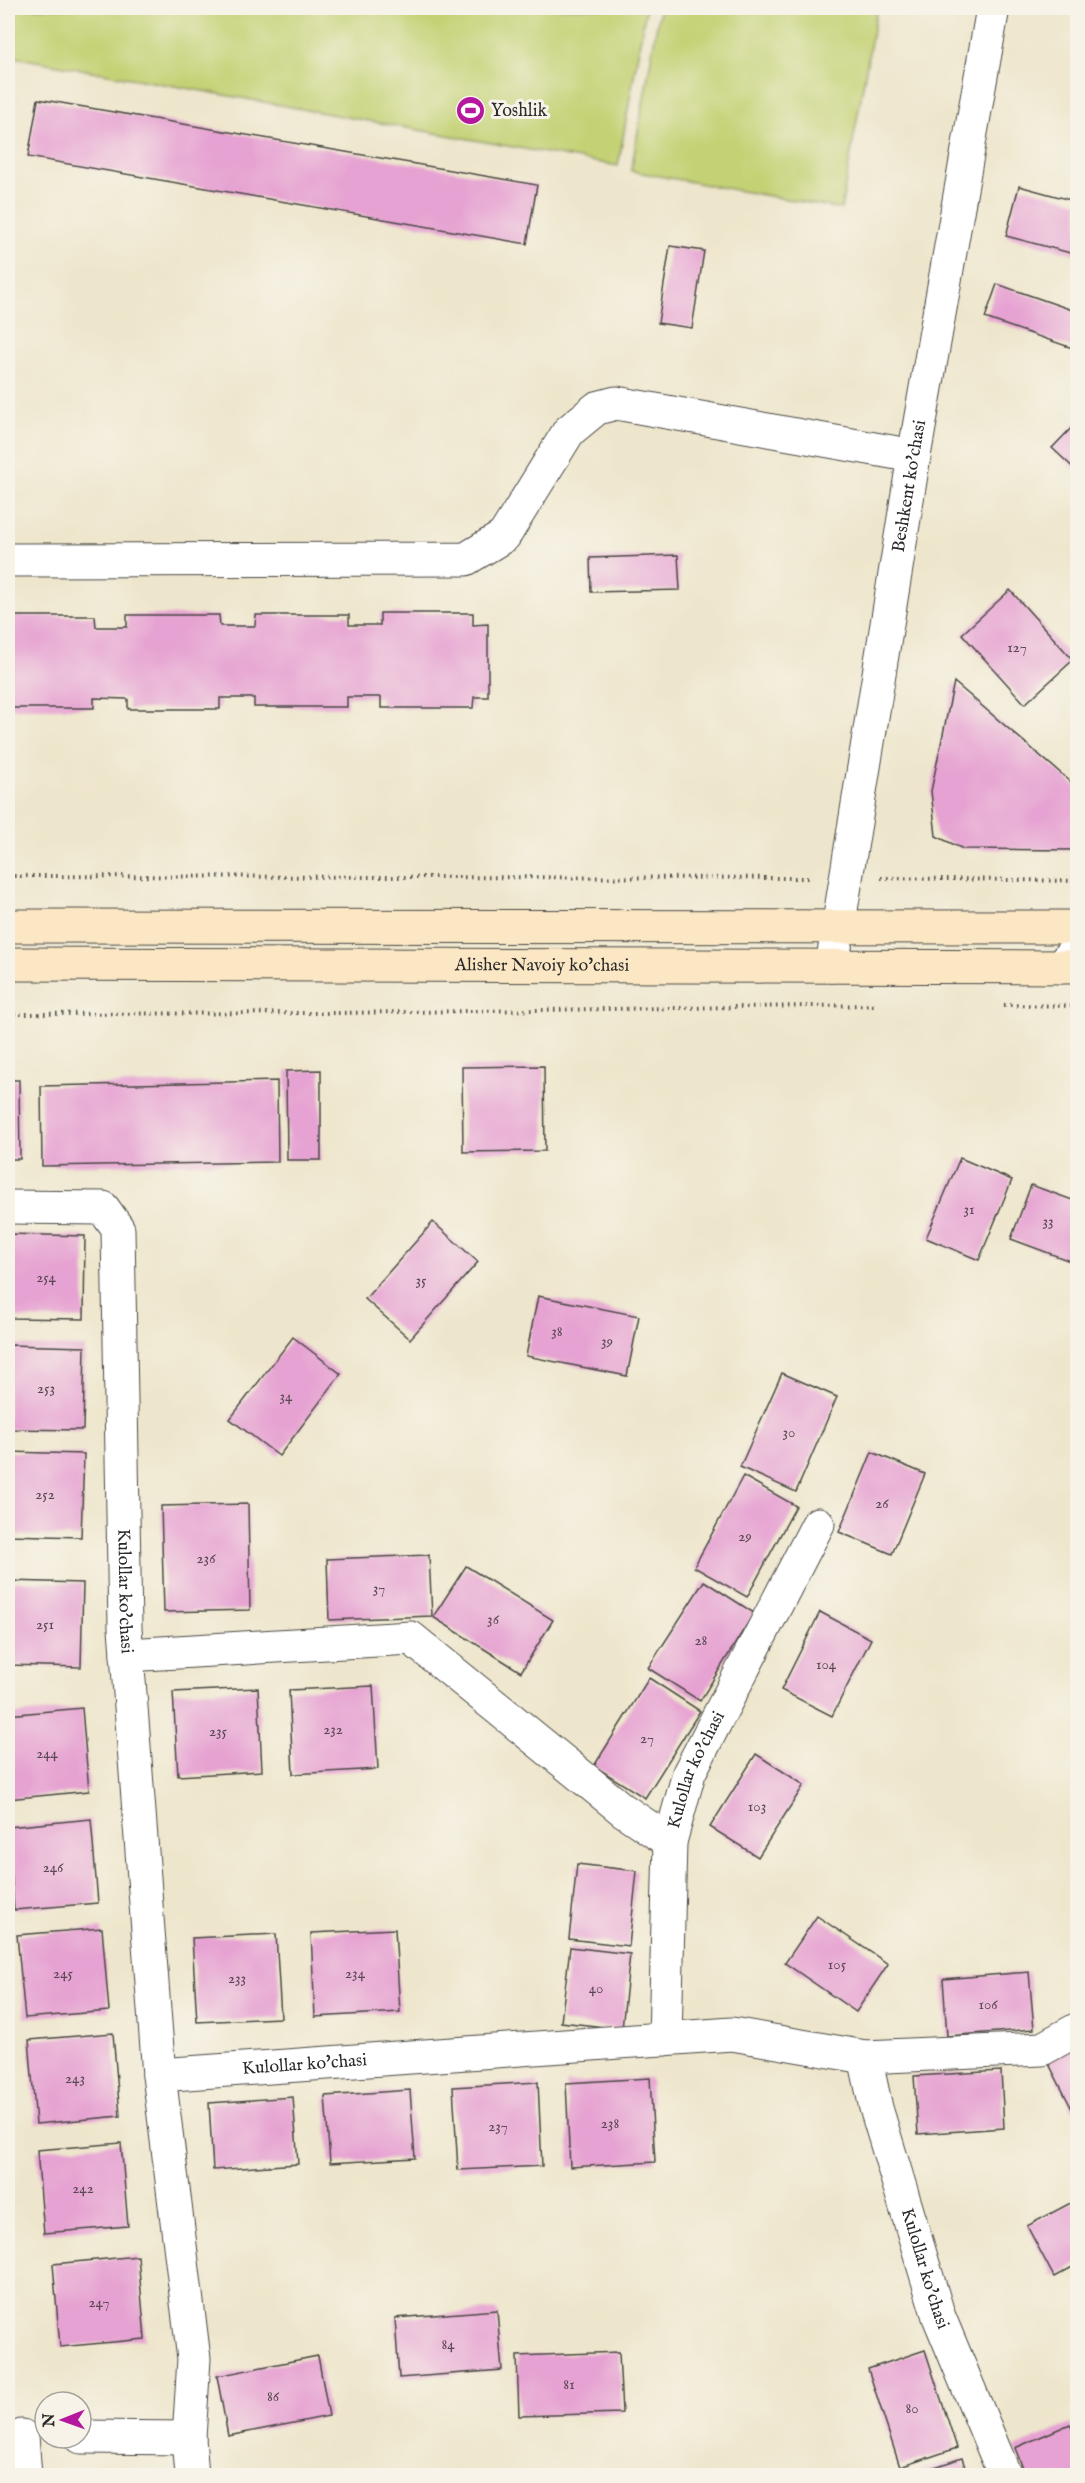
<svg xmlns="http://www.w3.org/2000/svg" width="1085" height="2483" font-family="'IM FELL English',serif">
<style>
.green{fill:#c4d274;stroke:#787e50;stroke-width:1.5}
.building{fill:#e6a2d2}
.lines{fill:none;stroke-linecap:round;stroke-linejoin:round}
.street-casing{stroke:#484743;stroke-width:35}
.secondary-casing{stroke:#484743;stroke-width:35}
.path{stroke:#484743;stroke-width:4;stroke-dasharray:1.5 4.5;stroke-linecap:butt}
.street{stroke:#fff;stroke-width:33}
.secondary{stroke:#fbe7c3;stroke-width:33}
.labels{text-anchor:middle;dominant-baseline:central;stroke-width:6;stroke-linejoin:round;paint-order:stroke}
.number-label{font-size:15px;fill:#5a4955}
.poi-label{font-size:18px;fill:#2b2b2b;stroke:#f7f3e8;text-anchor:start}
.street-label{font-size:18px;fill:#2b2b2b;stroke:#f7f3e8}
</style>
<rect width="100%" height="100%" fill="#f7f3e8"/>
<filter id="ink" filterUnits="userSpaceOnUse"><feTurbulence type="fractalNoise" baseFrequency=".0167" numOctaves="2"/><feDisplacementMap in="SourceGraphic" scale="12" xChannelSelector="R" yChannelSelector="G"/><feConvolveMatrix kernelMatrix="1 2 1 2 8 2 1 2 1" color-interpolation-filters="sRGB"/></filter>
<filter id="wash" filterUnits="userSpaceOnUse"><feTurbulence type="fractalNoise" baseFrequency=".008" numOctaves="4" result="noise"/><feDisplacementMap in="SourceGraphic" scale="24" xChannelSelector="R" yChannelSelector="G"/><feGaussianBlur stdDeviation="1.35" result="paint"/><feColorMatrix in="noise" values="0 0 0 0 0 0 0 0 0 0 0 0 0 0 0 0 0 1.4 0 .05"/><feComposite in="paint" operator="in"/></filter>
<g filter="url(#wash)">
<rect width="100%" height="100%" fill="#eee6cc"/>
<!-- green -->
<g class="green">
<polygon points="16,8 646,8 618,166 8,56"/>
<polygon points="660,8 877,8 841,209 631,171"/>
</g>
<g id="blocks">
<!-- building -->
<g class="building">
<polygon points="38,99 537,185 527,244 28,157"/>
<polygon points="1019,186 1078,202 1078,255 1006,236"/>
<polygon points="670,246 704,251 692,328 658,323"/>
<polygon points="997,284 1078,312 1078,350 985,318"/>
<polygon points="1078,421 1078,472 1052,448"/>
<polygon points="678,555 680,590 591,592 590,558"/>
<polygon points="1010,590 1073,660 1025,704 962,634"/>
<polygon points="380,613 473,613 473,625 488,624 488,697 474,697 473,708 381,708 381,697 347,697 347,707 254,707 254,698 220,698 220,709 128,709 128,699 94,698 94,708 8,708 8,616 95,616 96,627 127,627 127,615 219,615 220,626 255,626 256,615 349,615 349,625 380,625"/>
<polygon points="954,682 1078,788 1077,850 963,849 936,836 931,791"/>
<polygon points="544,1066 545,1151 463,1152 462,1067"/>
<polygon points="321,1070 321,1160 287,1160 286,1071"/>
<polygon points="8,1080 19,1080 20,1159 8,1159"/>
<polygon points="277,1081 278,1162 42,1166 41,1086"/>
<polygon points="960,1158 1012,1180 979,1260 926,1238"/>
<polygon points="1031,1185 1078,1202 1078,1264 1011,1239"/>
<polygon points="433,1222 478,1262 410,1339 365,1299"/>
<polygon points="8,1234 85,1236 84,1319 8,1318"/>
<polygon points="538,1296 639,1316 627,1376 526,1356"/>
<polygon points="293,1337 341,1374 279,1456 230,1419"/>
<polygon points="8,1345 85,1347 83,1430 8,1429"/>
<polygon points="782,1373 837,1397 796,1492 740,1467"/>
<polygon points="8,1452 84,1454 81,1537 8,1535"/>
<polygon points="872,1452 925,1474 892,1554 839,1532"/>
<polygon points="743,1476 796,1506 747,1597 694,1567"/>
<polygon points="248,1504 250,1610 164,1612 161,1506"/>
<polygon points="429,1555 432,1616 329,1620 327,1559"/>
<polygon points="466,1566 553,1620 521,1672 433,1617"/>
<polygon points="8,1581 83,1583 81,1667 8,1665"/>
<polygon points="704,1581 754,1613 700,1701 648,1668"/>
<polygon points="820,1612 871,1639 832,1716 781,1690"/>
<polygon points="649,1678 700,1711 645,1798 594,1766"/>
<polygon points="373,1686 378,1769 293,1774 289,1690"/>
<polygon points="258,1688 262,1771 178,1776 173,1692"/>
<polygon points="82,1708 89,1791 8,1799 8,1715"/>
<polygon points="756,1754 804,1785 758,1857 710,1827"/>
<polygon points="91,1819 98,1903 14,1910 8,1827"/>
<polygon points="577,1864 637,1871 629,1946 569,1939"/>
<polygon points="817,1916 888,1964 856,2012 785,1963"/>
<polygon points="102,1928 109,2011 25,2018 17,1935"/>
<polygon points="395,1929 400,2012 315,2017 311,1933"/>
<polygon points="276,1934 281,2018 197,2022 192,1938"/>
<polygon points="570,1947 630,1954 622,2029 561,2022"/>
<polygon points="1029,1972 1034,2029 947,2036 943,1979"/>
<polygon points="113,2033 120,2116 36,2124 29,2040"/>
<polygon points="1078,2044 1078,2109 1073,2111 1047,2060"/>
<polygon points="1001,2071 1004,2128 918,2134 914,2076"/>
<polygon points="650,2078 655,2162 570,2167 566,2083"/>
<polygon points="538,2082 542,2166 458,2170 453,2087"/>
<polygon points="410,2090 415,2158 330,2163 325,2096"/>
<polygon points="293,2097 298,2164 213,2170 209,2103"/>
<polygon points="121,2143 128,2226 44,2233 37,2150"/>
<polygon points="1078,2199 1078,2264 1054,2277 1027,2226"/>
<polygon points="138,2256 145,2339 60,2347 53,2264"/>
<polygon points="497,2310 502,2370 399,2378 395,2318"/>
<polygon points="925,2350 957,2448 900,2467 868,2369"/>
<polygon points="619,2352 622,2413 519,2416 517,2356"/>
<polygon points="318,2356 329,2416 228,2436 217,2376"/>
<polygon points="1070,2424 1078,2441 1078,2476 1026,2476 1015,2448"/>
<polygon points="962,2458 968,2476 910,2476 910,2475"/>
</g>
</g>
</g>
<g filter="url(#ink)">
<use href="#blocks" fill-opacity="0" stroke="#484743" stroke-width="1.5"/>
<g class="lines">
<defs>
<g id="street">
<polyline points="8,560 466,559 504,536 569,431 597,408 616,403 914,456"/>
<path id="s1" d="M832 966 914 456 993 8"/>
<polyline points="1061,967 1078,945"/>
<path id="s2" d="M8 1207 103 1208 118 1229 125 1628 159 2075 194 2359 189 2438 192 2476"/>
<polyline points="127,1655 411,1638 623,1810 670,1842"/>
<path id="s3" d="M665 2039 670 1842 689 1773 818 1524"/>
<path id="s4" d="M865 2057 876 2108 939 2317 1005 2476"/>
<path id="s5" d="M159 2075 732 2034 865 2057 1042 2049 1078 2029"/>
<polyline points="22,2436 25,2476"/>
<polyline points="81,2437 189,2438"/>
</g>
<g id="secondary">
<polyline points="8,926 1078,927"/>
<path id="s6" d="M8 964 1078 967"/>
</g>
</defs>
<!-- street casing -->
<use href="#street" class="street-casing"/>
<!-- secondary casing -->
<use href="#secondary" class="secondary-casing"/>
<!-- path -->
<g class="path">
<polyline points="8,876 811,878"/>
<polyline points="881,878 1078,881"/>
<polyline points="1004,1005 1078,1006"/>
<polyline points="8,1014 337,1013 877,1005"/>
</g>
<!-- street -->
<use href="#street" class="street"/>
<!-- secondary -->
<use href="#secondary" class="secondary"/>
</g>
</g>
<!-- icons -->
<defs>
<symbol id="stadium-disc" viewBox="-11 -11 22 22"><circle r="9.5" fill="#b5179e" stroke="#f7f3e8"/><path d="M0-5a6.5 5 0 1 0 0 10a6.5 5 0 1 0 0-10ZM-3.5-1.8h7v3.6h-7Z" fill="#fff"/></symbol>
</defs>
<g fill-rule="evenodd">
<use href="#stadium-disc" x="454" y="94" width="33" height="33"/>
</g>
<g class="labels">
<!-- number labels -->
<g class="number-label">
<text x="1017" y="647">127</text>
<text x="969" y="1209">31</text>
<text x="1048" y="1221">33</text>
<text x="46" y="1277">254</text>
<text x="421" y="1280">35</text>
<text x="557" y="1331">38</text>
<text x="607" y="1341">39</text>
<text x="46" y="1388">253</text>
<text x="286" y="1396">34</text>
<text x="789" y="1432">30</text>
<text x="45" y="1494">252</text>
<text x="882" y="1503">26</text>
<text x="745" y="1536">29</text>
<text x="206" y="1558">236</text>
<text x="379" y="1588">37</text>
<text x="493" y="1619">36</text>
<text x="45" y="1624">251</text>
<text x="701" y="1640">28</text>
<text x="826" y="1664">104</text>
<text x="333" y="1729">232</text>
<text x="218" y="1731">235</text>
<text x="647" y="1738">27</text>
<text x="47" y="1753">244</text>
<text x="757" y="1806">103</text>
<text x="53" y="1867">246</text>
<text x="837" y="1964">105</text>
<text x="63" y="1973">245</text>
<text x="355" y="1973">234</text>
<text x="237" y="1978">233</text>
<text x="596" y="1988">40</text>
<text x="988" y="2004">106</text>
<text x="75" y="2078">243</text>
<text x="610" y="2123">238</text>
<text x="498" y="2126">237</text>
<text x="83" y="2188">242</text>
<text x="99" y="2302">247</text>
<text x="448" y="2344">84</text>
<text x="569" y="2384">81</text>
<text x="273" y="2396">86</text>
<text x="912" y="2408">80</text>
</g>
<!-- poi labels -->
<g class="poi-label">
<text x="491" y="111">Yoshlik</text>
</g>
<!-- street labels -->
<g class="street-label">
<text stroke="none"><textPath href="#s1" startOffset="486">Beshkent ko'chasi</textPath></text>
<text stroke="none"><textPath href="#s6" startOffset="534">Alisher Navoiy ko'chasi</textPath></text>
<text stroke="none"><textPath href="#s2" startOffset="483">Kulollar ko'chasi</textPath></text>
<text stroke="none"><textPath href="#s3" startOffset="274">Kulollar ko'chasi</textPath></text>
<text stroke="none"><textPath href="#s5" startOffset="146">Kulollar ko'chasi</textPath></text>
<text stroke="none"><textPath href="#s4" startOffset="220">Kulollar ko'chasi</textPath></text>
</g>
</g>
<!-- margin -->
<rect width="1085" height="2483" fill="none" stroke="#f7f3e8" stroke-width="30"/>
<!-- north arrow -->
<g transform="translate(63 2420) rotate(269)"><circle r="28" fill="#f7f3e8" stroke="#a5a39c" stroke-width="1.5"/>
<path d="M0-4.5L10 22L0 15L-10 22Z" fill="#b5179e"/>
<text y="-9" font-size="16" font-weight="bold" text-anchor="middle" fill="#2b2b2b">N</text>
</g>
</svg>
